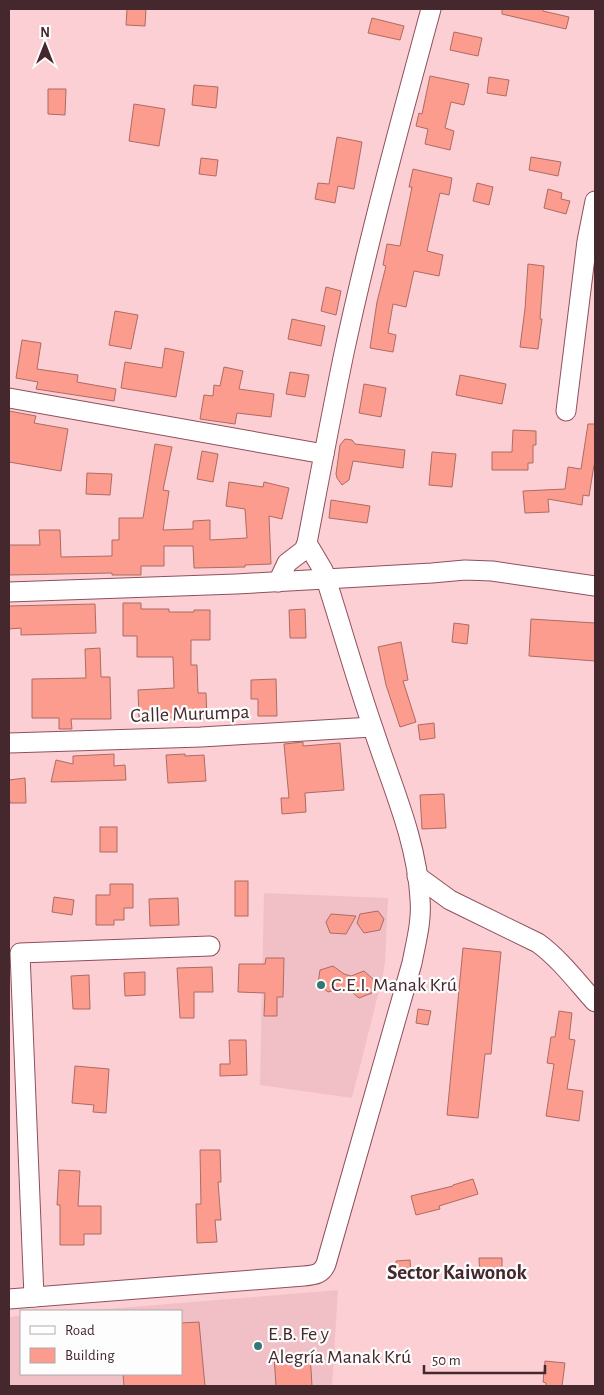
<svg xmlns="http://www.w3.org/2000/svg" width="604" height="1395" font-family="'Alegreya Sans',sans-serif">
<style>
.built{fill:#f1c0c7}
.building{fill:#fc9c8e;stroke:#ad6b62}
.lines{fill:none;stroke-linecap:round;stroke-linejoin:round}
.street-casing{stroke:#8f505c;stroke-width:21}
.street{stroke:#fff;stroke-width:19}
.poi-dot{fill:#317974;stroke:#fdfdfd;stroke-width:2}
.labels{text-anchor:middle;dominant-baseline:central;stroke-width:4.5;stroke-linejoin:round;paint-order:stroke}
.street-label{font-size:20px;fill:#44282d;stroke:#fdfdfd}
.poi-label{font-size:20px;fill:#44282d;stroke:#fdfdfd;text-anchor:start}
.neighbourhood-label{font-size:21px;font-weight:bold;fill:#44282d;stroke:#fdfdfd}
</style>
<rect width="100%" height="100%" fill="#fccfd5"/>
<!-- built -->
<g class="built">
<polygon points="264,893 388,898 385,962 383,975 352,1098 260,1085"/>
<polygon points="338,1290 332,1386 9,1386 9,1317 21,1316 21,1374 181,1374 181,1311 82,1311"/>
</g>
<!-- building -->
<g class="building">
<polygon points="127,9 146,9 145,26 126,25"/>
<polygon points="502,9 543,9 543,11 569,17 566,29 502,14"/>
<polygon points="372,18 404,26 400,40 368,33"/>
<polygon points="454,32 482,38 478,56 450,50"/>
<polygon points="430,76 469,84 464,105 451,102 445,128 454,131 450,150 425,144 428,129 416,126 419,113 422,114"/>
<polygon points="489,77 509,80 506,96 487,93"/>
<polygon points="194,85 218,87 216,108 192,105"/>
<polygon points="48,89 66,89 65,115 48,114"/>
<polygon points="134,104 165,109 159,146 129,141"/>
<polygon points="337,137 362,142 354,189 338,186 335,203 315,199 318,183 329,184"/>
<polygon points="531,157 561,162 558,176 529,170"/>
<polygon points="201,158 218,160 216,176 199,174"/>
<polygon points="413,169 452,178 449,195 440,193 427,251 443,255 439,276 414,271 406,307 393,304 388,333 396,335 393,352 370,348 377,302 386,266 383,265 387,244 400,246 412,187 409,187"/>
<polygon points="477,183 493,187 489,205 473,201"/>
<polygon points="548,189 562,193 561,199 570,201 566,214 544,208"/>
<polygon points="528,264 544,266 540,319 542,319 538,349 520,347 525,309"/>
<polygon points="326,287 341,291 336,315 321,311"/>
<polygon points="115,311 138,315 131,349 109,345"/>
<polygon points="292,319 325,326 321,346 288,339"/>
<polygon points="22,340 41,343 37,369 78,375 77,382 116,389 114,401 36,389 38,382 16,378"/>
<polygon points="165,348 184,352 176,397 121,388 125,362 162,368"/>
<polygon points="224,367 243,371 239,389 274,394 271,417 237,413 235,424 200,419 204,395 213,396 214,385 220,386"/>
<polygon points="290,372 309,375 305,397 286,394"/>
<polygon points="460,375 506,384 502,404 456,395"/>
<polygon points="364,384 386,388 381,417 359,413"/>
<polygon points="9,411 36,416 34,423 68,429 61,471 9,462"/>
<polygon points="588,424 595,424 595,465 594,465 589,496 583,495 582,505 548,499 549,512 525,513 523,491 565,489 568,467 581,469"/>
<polygon points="513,430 536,431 536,445 533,445 533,463 528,463 528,470 492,470 492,452 512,452"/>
<polygon points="345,439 352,440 355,444 405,450 403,468 353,461 349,480 342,485 337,478 336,474 340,445"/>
<polygon points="155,444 172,447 163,490 169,491 163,530 193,529 193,521 210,520 210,540 247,538 245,509 226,506 229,482 263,487 264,482 289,488 282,519 269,516 271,564 245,565 245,567 194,568 193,546 164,546 164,566 141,566 141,575 112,575 112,573 9,575 9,545 40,545 39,530 60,530 61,557 112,556 112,540 119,540 119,518 143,518"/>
<polygon points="202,451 218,454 213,482 197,479"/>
<polygon points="432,452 456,454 452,487 429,485"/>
<polygon points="87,473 112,474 110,495 86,494"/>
<polygon points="331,500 370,506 367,523 329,518"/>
<polygon points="123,603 141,603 141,609 169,609 169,612 194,612 194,610 210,610 210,640 191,640 191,665 197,665 198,693 206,693 207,719 172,719 172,717 139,719 138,690 174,688 173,657 137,657 137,636 123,636"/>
<polygon points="95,604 96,633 21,635 21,628 9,629 9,606"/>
<polygon points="305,609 306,638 290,638 289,610"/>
<polygon points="531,619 595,623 595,661 529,656"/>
<polygon points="454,623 469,625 467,644 452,642"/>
<polygon points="401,642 408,680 403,681 416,722 400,727 386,685 378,647"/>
<polygon points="100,648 101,677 110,677 111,719 71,719 72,729 59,729 59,718 32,718 32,679 86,678 85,649"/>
<polygon points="276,679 277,716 258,716 258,699 251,699 251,680"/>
<polygon points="434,723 435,738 420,740 418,725"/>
<polygon points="303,742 303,746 340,743 344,790 305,793 306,812 282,814 281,798 289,798 284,744"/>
<polygon points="114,754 114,766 125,765 126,780 51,782 56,760 73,764 73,756"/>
<polygon points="185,754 185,756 204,755 206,781 168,783 166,755"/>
<polygon points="25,778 26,803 10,803 10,801 9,801 9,780"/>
<polygon points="444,794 446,828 422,829 420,795"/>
<rect x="100" y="827" width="17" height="25"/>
<rect x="235" y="881" width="13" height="35"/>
<polygon points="110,884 133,884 133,908 124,908 124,920 114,920 114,925 96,925 96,895 110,895"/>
<polygon points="54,897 74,900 72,915 52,912"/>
<polygon points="178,898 179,925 150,926 149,899"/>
<polygon points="378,911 384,919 380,930 364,933 357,923 360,914"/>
<polygon points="331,914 356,916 346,934 330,933 326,922"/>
<polygon points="463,948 501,952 491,1054 485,1054 478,1118 447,1115"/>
<polygon points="266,958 284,958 283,997 277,997 277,1016 264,1016 265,993 238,992 239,964 265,964"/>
<polygon points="333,966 344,974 351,976 364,971 374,980 372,993 359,998 348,989 341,988 328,992 318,984 320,970"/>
<polygon points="212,967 213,992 194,992 194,1018 180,1018 177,968"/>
<polygon points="145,972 145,995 125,996 124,973"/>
<polygon points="89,975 90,1009 73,1009 71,976"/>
<polygon points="418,1009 431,1011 428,1025 416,1023"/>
<polygon points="559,1011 572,1013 569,1039 575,1040 567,1089 583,1091 579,1121 546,1116 554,1064 547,1063 551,1037 555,1037"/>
<polygon points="229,1040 246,1040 247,1075 220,1076 220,1064 230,1064"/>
<polygon points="75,1066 109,1069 106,1113 93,1112 94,1105 72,1103"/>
<polygon points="200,1150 220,1150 221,1182 218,1182 221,1220 215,1220 217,1242 197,1243 196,1204 201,1204"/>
<polygon points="59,1170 80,1171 78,1206 101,1206 101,1234 84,1234 84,1245 60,1245 60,1205 57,1205"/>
<polygon points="473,1179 478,1194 439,1206 440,1209 416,1215 411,1196 453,1186 453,1185"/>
<polygon points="479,1258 502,1258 502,1279 480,1279"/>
<polygon points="410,1260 411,1276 397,1277 396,1261"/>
<polygon points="199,1322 205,1386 124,1386 123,1374 181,1374 181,1323"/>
<polygon points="310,1353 312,1386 276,1386 274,1355"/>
<polygon points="545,1361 565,1363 562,1386 546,1386 546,1383 543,1382"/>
</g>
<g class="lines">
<defs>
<g id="street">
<polyline points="9,398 324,454"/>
<polyline points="566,411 587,241 595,201"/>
<path d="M278 582 287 563 304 550 307 543C319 480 331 416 344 353 369 237 400 123 431 9"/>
<polyline points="9,592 236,584 432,573 465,570 492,571 595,586"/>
<polyline points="9,743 201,737 372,727"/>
<path d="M417 876 450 900 538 943C560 959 577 982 595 1002"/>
<polyline points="34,1297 20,953 210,946"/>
<path d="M9 1299 304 1276C315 1275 322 1274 326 1264L412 963C416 942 422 921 420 899 417 840 391 784 373 728 356 679 342 629 326 579L323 570 307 543"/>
</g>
</defs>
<!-- street casing -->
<use href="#street" class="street-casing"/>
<!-- street -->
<use href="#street" class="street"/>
</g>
<!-- markers -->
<g class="poi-dot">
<circle cx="321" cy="985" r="5"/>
<circle cx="258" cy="1346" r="5"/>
</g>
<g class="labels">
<!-- street labels -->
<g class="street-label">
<text transform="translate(190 714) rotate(-2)">Calle Murumpa</text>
</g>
<!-- poi labels -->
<g class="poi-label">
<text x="331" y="985">C.E.I. Manak Krú</text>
<text x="268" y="1334">E.B. Fe y<tspan x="268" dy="23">Alegría Manak Krú</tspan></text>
</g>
<!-- neighbourhood labels -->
<g class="neighbourhood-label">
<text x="457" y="1272">Sector Kaiwonok</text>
</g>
</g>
<!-- border -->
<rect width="604" height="1395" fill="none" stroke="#44282d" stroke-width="20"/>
<!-- legend -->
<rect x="20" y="1310" width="162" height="65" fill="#fdfdfd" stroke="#b3a8aa"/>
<rect x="30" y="1326" width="25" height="8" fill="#ffffff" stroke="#b3a8aa"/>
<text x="65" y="1335" font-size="15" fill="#44282d">Road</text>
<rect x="30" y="1348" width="25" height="15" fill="#fc9c8e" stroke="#b3a8aa"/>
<text x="65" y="1360" font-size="15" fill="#44282d">Building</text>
<!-- north arrow -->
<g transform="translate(45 45)" stroke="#fdfdfd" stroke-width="4" paint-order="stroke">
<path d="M0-4L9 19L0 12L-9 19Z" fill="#44282d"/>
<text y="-8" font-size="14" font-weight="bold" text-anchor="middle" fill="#44282d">N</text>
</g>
<!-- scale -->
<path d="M424 1365v8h121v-8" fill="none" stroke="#44282d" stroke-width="2.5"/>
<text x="432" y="1365" font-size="15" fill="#44282d" stroke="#fdfdfd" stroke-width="4" paint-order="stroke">50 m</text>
</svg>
